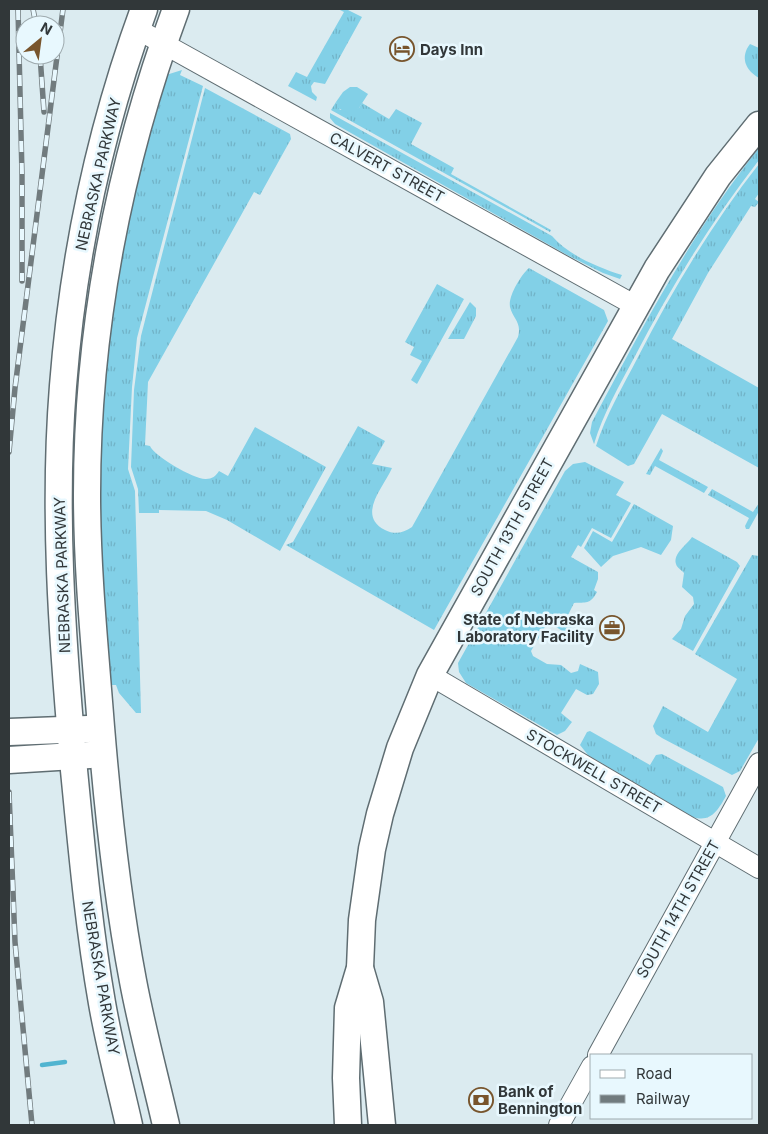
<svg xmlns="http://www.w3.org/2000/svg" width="768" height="1134" font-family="Inter,sans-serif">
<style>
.grass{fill:url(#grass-tufts)}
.green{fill:#82d0e7}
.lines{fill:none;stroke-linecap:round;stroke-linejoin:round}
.stream{stroke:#50b4d0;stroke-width:4.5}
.minor-casing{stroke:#5f6d72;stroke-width:22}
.major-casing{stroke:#5f6d72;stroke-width:29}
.minor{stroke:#fff;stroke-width:20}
.major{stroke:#fff;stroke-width:26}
.rail-casing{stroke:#717b7e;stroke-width:5.5}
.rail{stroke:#e8f8fe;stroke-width:4;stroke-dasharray:11;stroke-linecap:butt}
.labels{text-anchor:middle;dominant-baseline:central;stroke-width:5;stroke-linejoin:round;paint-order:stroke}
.poi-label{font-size:15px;font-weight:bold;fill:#313739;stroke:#e8f8fe;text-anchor:start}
.street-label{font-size:15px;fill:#313739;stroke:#e8f8fe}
</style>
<defs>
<pattern id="grass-tufts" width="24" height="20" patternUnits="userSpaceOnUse" patternTransform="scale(1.25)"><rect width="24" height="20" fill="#82d0e7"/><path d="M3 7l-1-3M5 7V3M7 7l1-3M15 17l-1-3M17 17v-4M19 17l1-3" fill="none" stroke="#71b3c7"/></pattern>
</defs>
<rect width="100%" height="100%" fill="#dbebf0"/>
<!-- grass -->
<g class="grass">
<polygon points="338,9 348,10 362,17 325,84 314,82 311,86 312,92 317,97 316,101 288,86 296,72 307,77 344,12"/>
<path d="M750 44 759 48V78C745 70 740 57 750 44Z"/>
<polygon points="182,70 180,75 203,86 137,338 132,387 128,469 135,491 141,713 136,713 119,693 116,685 111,685 105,654 98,466 107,343 132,190 166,75"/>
<path d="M205 88 290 134 291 139 260 195 254 192 148 382 145 445 150 446C154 456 195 480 206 479 212 479 216 476 219 471L228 476 255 427 326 467 280 551 227 520 206 511 159 510V513H139L138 489 131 467 134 390 141 336Z"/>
<polygon points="336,102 340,110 359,108 362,103 389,119 396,109 422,123 411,144 454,168 451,174 551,230 550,232 331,110"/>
<path d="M330 113 552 236C568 255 599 268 622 275L620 279 603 273 569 256 335 124 330 118Z"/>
<path d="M759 148V160C711 222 670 288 634 358 619 386 603 414 594 444L590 433 592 422C643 326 692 232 759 148Z"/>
<path d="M759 164V193L755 199 759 202 755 207 751 206 708 273 672 339 759 388V468L662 414 634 464 628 466 596 446C606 415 623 386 638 357 673 289 712 224 759 164Z"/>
<path d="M529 268 604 310 608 321 434 630 286 545 293 542 358 426 385 441 372 464 392 468C384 487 356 515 385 530 395 535 403 533 412 527L518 337C522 322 513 319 510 307 508 296 521 275 529 268Z"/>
<polygon points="437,284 464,299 417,384 411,380 422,361 410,355 414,347 405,342"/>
<polygon points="470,302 476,308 476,316 464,339 448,339"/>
<polygon points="661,448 663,451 659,460 708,487 704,493 655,466 650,475 646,474"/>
<path d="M585 462 624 482 616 495 631 503 611 538 592 528 581 547 578 545 571 557 598 572V579L594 590 597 592C590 605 586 602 574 603L568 615 572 625 570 631 564 632 548 622 531 651 533 656 547 664 561 665 571 673 578 671 580 664 598 672 599 684 593 694 587 695 576 689 561 713 572 722 565 731 557 735 466 683 459 672 458 663 565 471 573 464Z"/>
<polygon points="712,489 753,512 759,503 759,511 749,529 746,529 745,526 749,518 708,495"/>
<polygon points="634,504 673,526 671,540 661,555 641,547 613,556 601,567 584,548 593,531 612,542"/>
<path d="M692 537 737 562 740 566 693 651 672 639 681 629 685 616 694 604 693 597 682 587 684 573C682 570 677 568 676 564 673 553 687 545 692 537Z"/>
<polygon points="752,555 759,556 759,738 740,771 732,775 662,738 656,734 653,726 663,706 708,732 737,679 695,654"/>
<path d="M590 731 650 765 656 755 662 754 723 787 726 796C718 810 711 823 693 817L588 755 580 745 587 732Z"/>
</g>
<!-- green -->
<polygon class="green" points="350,87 357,87 368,94 359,108 349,114 338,108 336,102 343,92"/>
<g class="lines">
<!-- stream -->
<polyline class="stream" points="42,1065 65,1062"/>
<defs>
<g id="minor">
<polyline points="137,29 636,306"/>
<polyline points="430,675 759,868"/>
<polyline points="598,1055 759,763"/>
<polyline points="559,1125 592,1066"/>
</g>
<g id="major">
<polyline points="9,732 88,729"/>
<polyline points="9,760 90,755"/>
<polyline points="360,968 370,1002 382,1125"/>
<path d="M129 1125C120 1085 109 1044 102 1003 88 923 81 841 73 760 62 636 53 510 63 386 73 258 100 129 144 9"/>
<path d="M166 1125C155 1077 142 1029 133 981 117 897 108 812 101 727 95 649 87 571 87 494 87 329 119 163 176 9"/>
<polyline points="348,1125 346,1078 348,1008 360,968 362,920 372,849 380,814 400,748 430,675 657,269 718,176 759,125"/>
</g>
</defs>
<!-- minor casing -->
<use href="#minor" class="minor-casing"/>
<!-- major casing -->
<use href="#major" class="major-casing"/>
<!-- minor -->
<use href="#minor" class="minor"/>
<!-- major -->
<use href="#major" class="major"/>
<defs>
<g id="rail">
<polyline points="18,9 22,175 22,281"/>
<polyline points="33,9 36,25"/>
<polyline points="40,55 44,112"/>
<polyline points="9,452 15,388 63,9"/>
<polyline points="9,792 15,942 32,1125"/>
</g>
</defs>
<!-- rail casing -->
<use href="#rail" class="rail-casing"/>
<!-- rail -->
<use href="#rail" class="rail"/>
</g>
<!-- icons -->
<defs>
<symbol id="hotel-ring" viewBox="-11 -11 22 22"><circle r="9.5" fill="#e8f8fe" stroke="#78552d" stroke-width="1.5"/><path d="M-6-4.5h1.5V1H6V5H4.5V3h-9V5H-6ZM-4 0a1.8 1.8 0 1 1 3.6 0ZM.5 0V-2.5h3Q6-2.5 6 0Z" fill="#78552d"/></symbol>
<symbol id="office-ring" viewBox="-11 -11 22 22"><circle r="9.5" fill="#e8f8fe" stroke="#78552d" stroke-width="1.5"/><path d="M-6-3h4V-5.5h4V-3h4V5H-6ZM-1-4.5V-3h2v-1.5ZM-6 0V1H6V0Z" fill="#78552d"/></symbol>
<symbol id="bank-ring" viewBox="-11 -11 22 22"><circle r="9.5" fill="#e8f8fe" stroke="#78552d" stroke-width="1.5"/><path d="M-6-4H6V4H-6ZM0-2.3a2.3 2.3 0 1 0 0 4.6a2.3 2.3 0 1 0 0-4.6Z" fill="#78552d"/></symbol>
</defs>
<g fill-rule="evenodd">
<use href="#hotel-ring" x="388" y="35" width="28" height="28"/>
<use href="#office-ring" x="598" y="614" width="28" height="28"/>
<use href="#bank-ring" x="467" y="1086" width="28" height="28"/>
</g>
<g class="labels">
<!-- poi labels -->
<g class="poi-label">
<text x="420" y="49">Days Inn</text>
<text x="594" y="619" text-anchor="end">State of Nebraska<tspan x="594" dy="17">Laboratory Facility</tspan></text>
<text x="498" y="1091">Bank of<tspan x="498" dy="17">Bennington</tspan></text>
</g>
<!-- street labels -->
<g class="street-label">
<text transform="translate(387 167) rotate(29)">CALVERT STREET</text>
<text transform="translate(98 174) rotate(-77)">NEBRASKA PARKWAY</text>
<text transform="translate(512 527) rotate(-61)">SOUTH 13TH STREET</text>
<text transform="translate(62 575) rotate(-92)">NEBRASKA PARKWAY</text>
<text transform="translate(594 771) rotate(30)">STOCKWELL STREET</text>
<text transform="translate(678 909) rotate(-61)">SOUTH 14TH STREET</text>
<text transform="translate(101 978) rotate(80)">NEBRASKA PARKWAY</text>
</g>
</g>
<!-- border -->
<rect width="768" height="1134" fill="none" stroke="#313739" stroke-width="20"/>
<!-- legend -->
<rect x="590" y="1054" width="162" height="65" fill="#e8f8fe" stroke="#9fabaf"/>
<rect x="600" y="1070" width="25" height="8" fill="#ffffff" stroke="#9fabaf"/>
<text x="636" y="1079" font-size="15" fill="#313739">Road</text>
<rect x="600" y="1095" width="25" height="8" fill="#717b7e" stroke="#9fabaf"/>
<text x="636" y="1104" font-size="15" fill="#313739">Railway</text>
<!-- north arrow -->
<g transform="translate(40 40) rotate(29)"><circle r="24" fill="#e8f8fe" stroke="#9fabaf"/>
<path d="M0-4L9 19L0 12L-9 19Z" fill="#78552d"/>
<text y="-8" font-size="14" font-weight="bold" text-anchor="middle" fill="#313739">N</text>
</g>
</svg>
